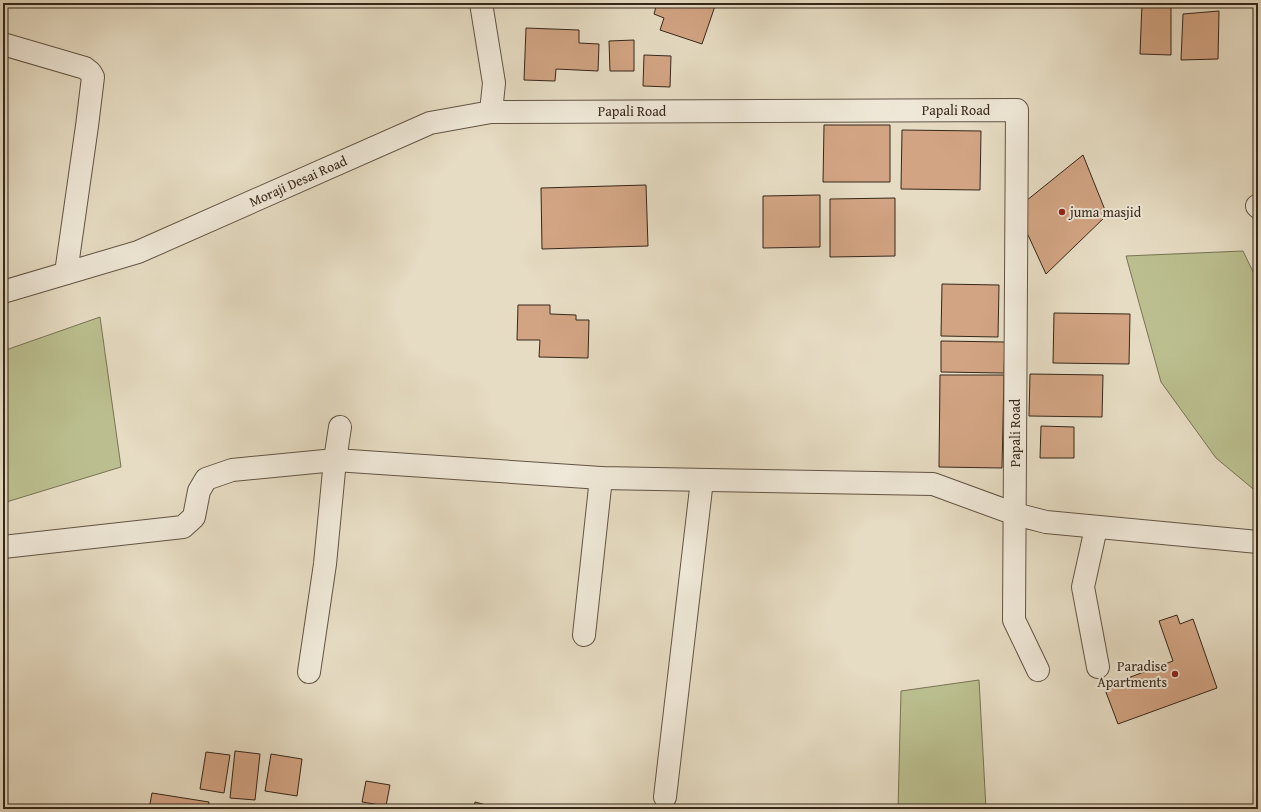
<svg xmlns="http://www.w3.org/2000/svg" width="1261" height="812" font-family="'Gentium Book Plus',serif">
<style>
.green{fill:#bbbf8f;stroke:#787354}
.building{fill:#d2a483;stroke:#36271a}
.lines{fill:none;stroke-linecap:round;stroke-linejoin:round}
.street-casing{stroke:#625444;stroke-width:24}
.street{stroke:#efe8d8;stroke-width:22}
.poi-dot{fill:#8f2418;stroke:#efe8d8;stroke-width:1.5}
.labels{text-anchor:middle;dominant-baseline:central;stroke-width:4;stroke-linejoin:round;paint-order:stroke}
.street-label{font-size:14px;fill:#36271a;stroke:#efe8d8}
.poi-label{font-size:14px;fill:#36271a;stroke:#efe8d8;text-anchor:start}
</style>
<rect width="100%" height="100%" fill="#e6dcc3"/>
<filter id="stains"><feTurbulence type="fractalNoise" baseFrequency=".005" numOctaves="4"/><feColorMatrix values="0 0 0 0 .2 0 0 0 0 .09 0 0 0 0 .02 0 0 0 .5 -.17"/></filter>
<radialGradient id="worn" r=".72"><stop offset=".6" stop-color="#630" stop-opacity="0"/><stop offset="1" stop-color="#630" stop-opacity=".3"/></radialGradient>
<!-- green -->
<g class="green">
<polygon points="1243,251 1258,282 1258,493 1216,458 1161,382 1126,256"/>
<polygon points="100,317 121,467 3,503 3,351"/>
<polygon points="979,680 986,809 898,809 901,691"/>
</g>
<!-- building -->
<g class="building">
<polygon points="657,3 716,3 702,44 660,30 664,18 654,14"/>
<polygon points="1142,3 1171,3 1171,55 1140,54"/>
<polygon points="1219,11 1218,59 1181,60 1183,14"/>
<polygon points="526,28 579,30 579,43 599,44 598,71 556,69 555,81 524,80"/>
<polygon points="634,40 634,71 610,71 609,41"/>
<polygon points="644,55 671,56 670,87 643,86"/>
<polygon points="824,125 890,125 890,182 823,182"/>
<polygon points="902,130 981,131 980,190 901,189"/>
<polygon points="1083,155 1107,215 1046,274 1016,209"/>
<polygon points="646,185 648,246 542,249 541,188"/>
<polygon points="820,195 820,247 763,248 763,196"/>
<polygon points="895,198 895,256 830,257 830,199"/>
<polygon points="942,284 999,285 998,337 941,336"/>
<polygon points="518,305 550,305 550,314 576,315 576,320 589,320 588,358 539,357 540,340 517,340"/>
<polygon points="1054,313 1130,314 1129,364 1053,363"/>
<polygon points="941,341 1005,342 1004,373 941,372"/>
<polygon points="1030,374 1103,375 1102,417 1029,416"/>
<polygon points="940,375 1004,375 1002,468 939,467"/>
<polygon points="1041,426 1074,427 1074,458 1040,458"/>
<polygon points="1177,615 1180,624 1193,619 1217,688 1118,724 1104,687 1173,661 1159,621"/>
<polygon points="235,751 260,754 255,800 230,798"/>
<polygon points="206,752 230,755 224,793 200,789"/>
<polygon points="271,754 302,759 297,796 265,791"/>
<polygon points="366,781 390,785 386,806 362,802"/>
<polygon points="152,793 209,802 208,809 149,809"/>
<polygon points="475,802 501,809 474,809"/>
</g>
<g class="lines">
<defs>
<g id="street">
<polyline points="3,44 85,68 90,72 93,77 87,126 66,273"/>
<polyline points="491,112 1017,110 1014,620 1038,670"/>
<polyline points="1257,206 1258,207"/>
<polyline points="3,292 138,252 430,123 491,112 494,83 481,3"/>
<polyline points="1096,528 1083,587 1098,667"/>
<polyline points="3,547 183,527 194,517 199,491 206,479 232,470 335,460 601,478 933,484 1015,514 1046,522 1258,542"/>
<polyline points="584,635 601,478"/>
<polyline points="309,672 325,564 335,460 340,427"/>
<polyline points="665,797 702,480"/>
</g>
</defs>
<!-- street casing -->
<use href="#street" class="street-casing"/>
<!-- street -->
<use href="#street" class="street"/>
</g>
<!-- markers -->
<g class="poi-dot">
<circle cx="1062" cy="212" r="4"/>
<circle cx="1175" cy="674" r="4"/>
</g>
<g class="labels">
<!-- street labels -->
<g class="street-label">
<text x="956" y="110">Papali Road</text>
<text x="632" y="111">Papali Road</text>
<text transform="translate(298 181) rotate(-24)">Moraji Desai Road</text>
<text transform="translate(1015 433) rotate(-90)">Papali Road</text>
</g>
<!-- poi labels -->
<g class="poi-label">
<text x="1070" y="212">juma masjid</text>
<text x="1167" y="666" text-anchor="end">Paradise<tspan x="1167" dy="16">Apartments</tspan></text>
</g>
</g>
<!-- margin -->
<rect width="1261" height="812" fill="none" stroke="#e6dcc3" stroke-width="16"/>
<rect x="4" y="4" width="1253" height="804" fill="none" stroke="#36271a" stroke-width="2"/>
<rect x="8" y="8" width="1245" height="796" fill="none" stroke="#36271a"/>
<rect width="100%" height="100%" filter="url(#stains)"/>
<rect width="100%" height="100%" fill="url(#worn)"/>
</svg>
